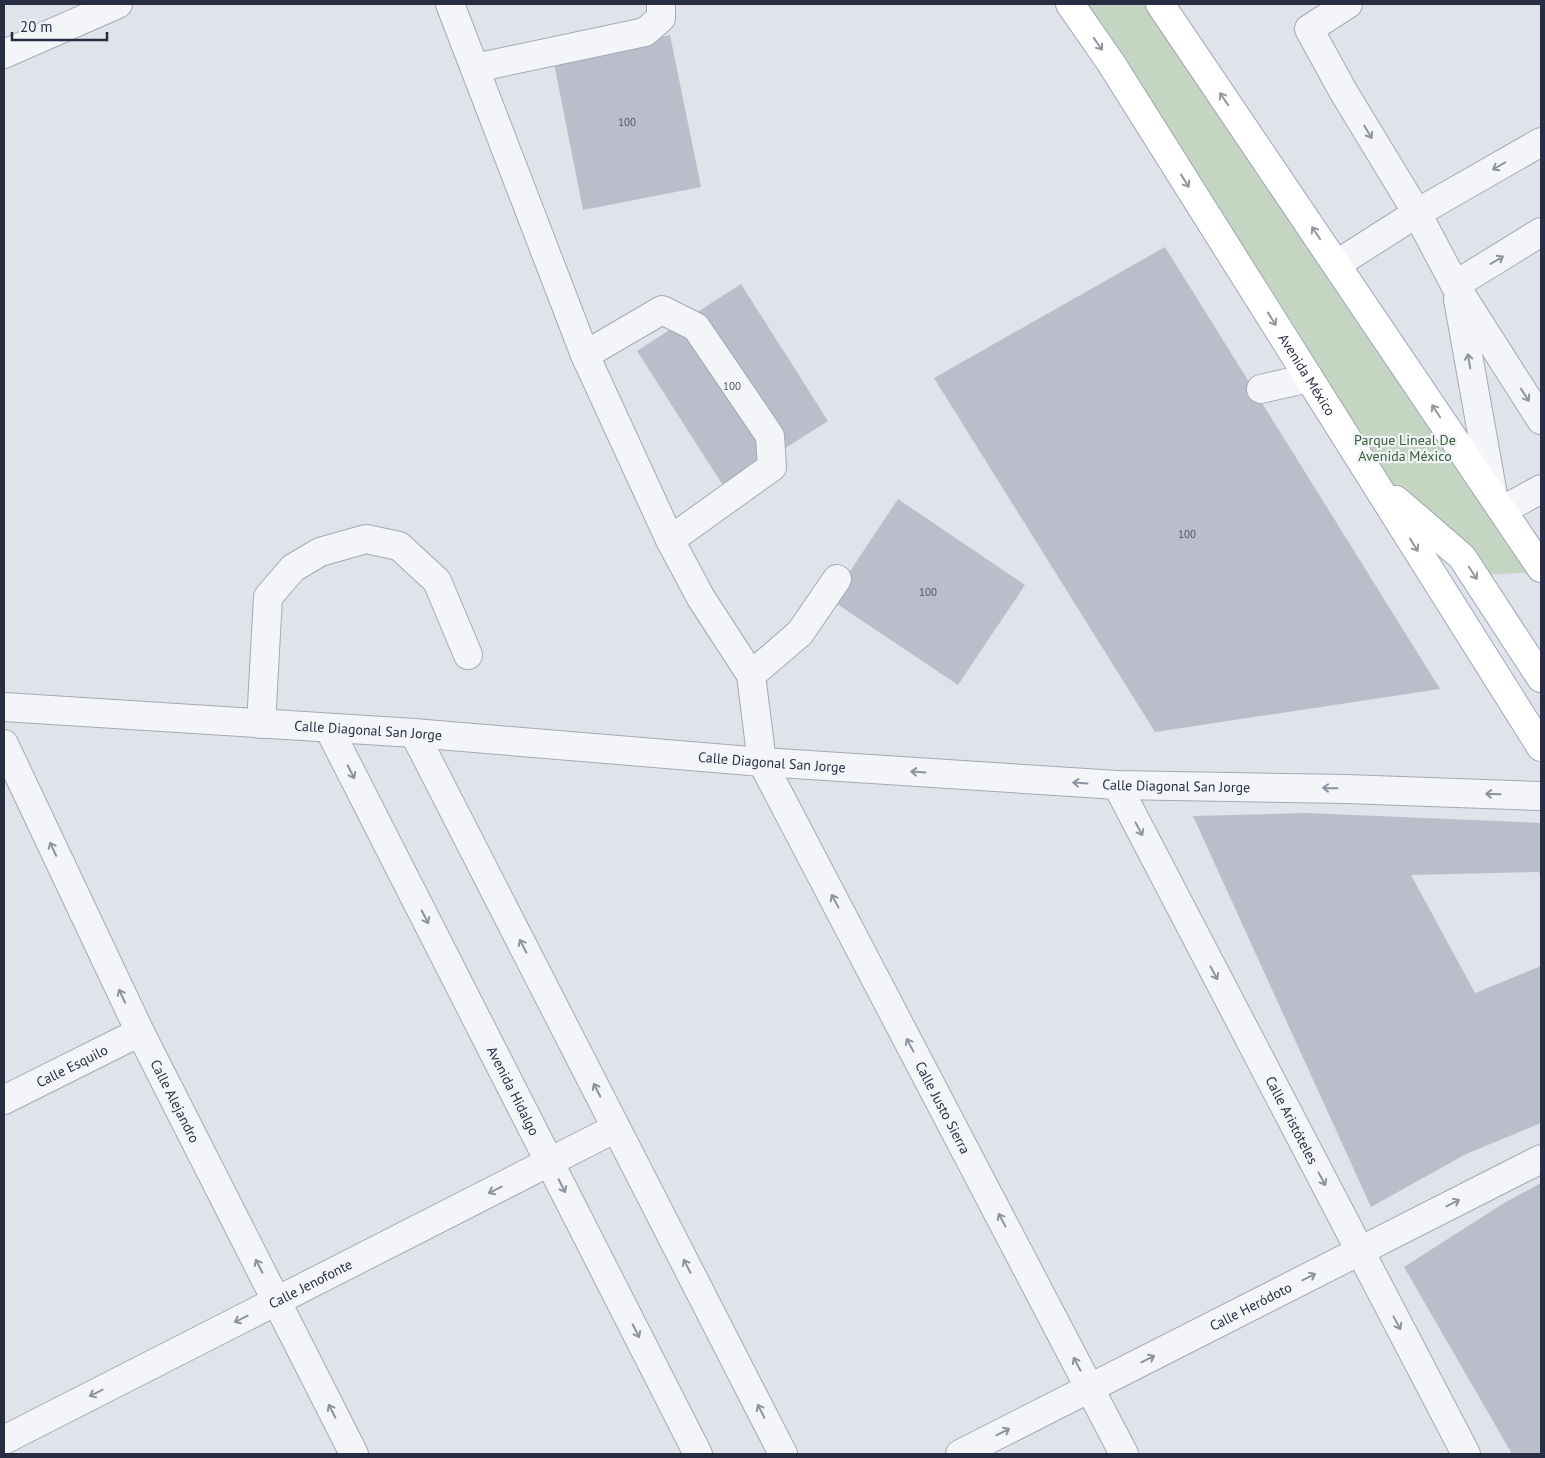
<svg xmlns="http://www.w3.org/2000/svg" width="1545" height="1458" font-family="'PT Sans',sans-serif">
<style>
.green{fill:#c4d5c1}
.building{fill:#babecb}
.lines{fill:none;stroke-linecap:round;stroke-linejoin:round}
.minor-casing{stroke:#a5a9b5;stroke-width:30}
.major-casing{stroke:#9ea6b7;stroke-width:30}
.minor{stroke:#f3f5f8;stroke-width:28}
.major{stroke:#fff;stroke-width:28}
.oneway{stroke:#9396a1}
.oneway2{stroke:#8d929e}
.labels{text-anchor:middle;dominant-baseline:central;stroke-width:4.5;stroke-linejoin:round;paint-order:stroke}
.number-label{font-size:11px;fill:#4c5265}
.street-label{font-size:14px;fill:#272e43;stroke:#f0f2f8}
.park-label{font-size:14px;fill:#376033;stroke:#f0f2f8}
</style>
<rect width="100%" height="100%" fill="#e0e3ea"/>
<!-- green -->
<polygon class="green" points="1078,4 1148,4 1535,572 1485,575 1377,472"/>
<!-- building -->
<g class="building">
<polygon points="670,35 701,187 583,210 553,58"/>
<polygon points="1165,247 1440,689 1155,732 934,378"/>
<polygon points="741,284 828,421 724,487 637,351"/>
<polygon points="898,499 1025,585 958,685 831,600"/>
<polygon points="1306,813 1541,823 1541,877 1539,872 1411,875 1475,993 1541,966 1541,1123 1466,1154 1371,1207 1193,816"/>
<polygon points="1541,1183 1541,1454 1512,1454 1404,1267 1504,1203"/>
</g>
<g class="lines">
<defs>
<g id="minor">
<path id="s1" d="M450 4 585 355 670 540 701 598 751 675 762 762 1124 1454"/>
<polyline points="1348,4 1309,29 1343,91 1417,213 1455,285 1541,420"/>
<polyline points="4,54 118,4"/>
<polyline points="475,68 645,32 661,18 661,4"/>
<polyline points="1337,264 1417,213 1541,142"/>
<polyline points="1455,285 1541,232"/>
<polyline points="1458,299 1493,495"/>
<polyline points="585,355 662,310 696,327 770,436 772,467 670,540"/>
<polyline points="1261,389 1309,378"/>
<polyline points="1503,510 1541,489"/>
<polyline points="751,675 800,633 837,579"/>
<path id="s2" d="M4 707 414 733 762 762 1117 785 1346 789 1541 796"/>
<polyline points="261,724 268,597 293,568 320,552 366,539 399,546 437,581 468,655"/>
<path id="s3" d="M329 729 698 1454"/>
<polyline points="414,733 783,1454"/>
<path id="s4" d="M4 744 140 1032 354 1454"/>
<path id="s5" d="M1117 785 1466 1454"/>
<path id="s6" d="M4 1100 140 1032"/>
<path id="s7" d="M4 1440 616 1128"/>
<path id="s8" d="M960 1454 1541 1159"/>
</g>
<g id="major">
<path id="s9" d="M1070 4 1111 63 1541 747"/>
<polyline points="1160,4 1541,568"/>
<polyline points="1396,500 1462,557 1541,678"/>
</g>
</defs>
<!-- minor casing -->
<use href="#minor" class="minor-casing"/>
<!-- major casing -->
<use href="#major" class="major-casing"/>
<!-- minor -->
<use href="#minor" class="minor"/>
<!-- major -->
<use href="#major" class="major"/>
</g>
<!-- one-way arrows -->
<defs><path id="oneway-shaft" d="M-6 0H5M1.5-3L5.5 0L1.5 3" fill="none" stroke-width="1.6" stroke-linecap="round" stroke-linejoin="round" transform="scale(1.25)"/></defs>
<g class="oneway">
<use href="#oneway-shaft" transform="translate(1098 44) rotate(55)"/>
<use href="#oneway-shaft" transform="translate(1224 99) rotate(-124)"/>
<use href="#oneway-shaft" transform="translate(1185 181) rotate(58)"/>
<use href="#oneway-shaft" transform="translate(1316 233) rotate(-124)"/>
<use href="#oneway-shaft" transform="translate(1272 319) rotate(58)"/>
<use href="#oneway-shaft" transform="translate(1436 411) rotate(-124)"/>
<use href="#oneway-shaft" transform="translate(1414 545) rotate(58)"/>
<use href="#oneway-shaft" transform="translate(1473 573) rotate(57)"/>
</g>
<g class="oneway2">
<use href="#oneway-shaft" transform="translate(1368 132) rotate(59)"/>
<use href="#oneway-shaft" transform="translate(1499 166) rotate(150)"/>
<use href="#oneway-shaft" transform="translate(1497 260) rotate(-31)"/>
<use href="#oneway-shaft" transform="translate(1469 361) rotate(-100)"/>
<use href="#oneway-shaft" transform="translate(1525 395) rotate(57)"/>
<use href="#oneway-shaft" transform="translate(351 772) rotate(63)"/>
<use href="#oneway-shaft" transform="translate(918 772) rotate(-176)"/>
<use href="#oneway-shaft" transform="translate(1080 783) rotate(-176)"/>
<use href="#oneway-shaft" transform="translate(1330 788) rotate(-179)"/>
<use href="#oneway-shaft" transform="translate(1493 794) rotate(-178)"/>
<use href="#oneway-shaft" transform="translate(1139 829) rotate(62)"/>
<use href="#oneway-shaft" transform="translate(53 849) rotate(-115)"/>
<use href="#oneway-shaft" transform="translate(835 901) rotate(-118)"/>
<use href="#oneway-shaft" transform="translate(425 917) rotate(63)"/>
<use href="#oneway-shaft" transform="translate(523 946) rotate(-117)"/>
<use href="#oneway-shaft" transform="translate(1214 973) rotate(62)"/>
<use href="#oneway-shaft" transform="translate(122 996) rotate(-115)"/>
<use href="#oneway-shaft" transform="translate(910 1045) rotate(-118)"/>
<use href="#oneway-shaft" transform="translate(597 1090) rotate(-117)"/>
<use href="#oneway-shaft" transform="translate(1322 1179) rotate(62)"/>
<use href="#oneway-shaft" transform="translate(562 1186) rotate(63)"/>
<use href="#oneway-shaft" transform="translate(495 1190) rotate(153)"/>
<use href="#oneway-shaft" transform="translate(1453 1203) rotate(-27)"/>
<use href="#oneway-shaft" transform="translate(1002 1220) rotate(-118)"/>
<use href="#oneway-shaft" transform="translate(259 1266) rotate(-117)"/>
<use href="#oneway-shaft" transform="translate(687 1266) rotate(-117)"/>
<use href="#oneway-shaft" transform="translate(1309 1277) rotate(-27)"/>
<use href="#oneway-shaft" transform="translate(241 1319) rotate(153)"/>
<use href="#oneway-shaft" transform="translate(1397 1323) rotate(62)"/>
<use href="#oneway-shaft" transform="translate(636 1331) rotate(63)"/>
<use href="#oneway-shaft" transform="translate(1148 1359) rotate(-27)"/>
<use href="#oneway-shaft" transform="translate(1077 1364) rotate(-118)"/>
<use href="#oneway-shaft" transform="translate(96 1393) rotate(153)"/>
<use href="#oneway-shaft" transform="translate(332 1411) rotate(-117)"/>
<use href="#oneway-shaft" transform="translate(761 1411) rotate(-117)"/>
<use href="#oneway-shaft" transform="translate(1003 1432) rotate(-27)"/>
</g>
<g class="labels">
<!-- number labels -->
<g class="number-label">
<text x="627" y="122">100</text>
<text x="732" y="386">100</text>
<text x="1187" y="534">100</text>
<text x="928" y="592">100</text>
</g>
<!-- street labels -->
<g class="street-label">
<text stroke="none"><textPath href="#s9" startOffset="440">Avenida México</textPath></text>
<text stroke="none"><textPath href="#s2" startOffset="365">Calle Diagonal San Jorge</textPath></text>
<text stroke="none"><textPath href="#s2" startOffset="770">Calle Diagonal San Jorge</textPath></text>
<text stroke="none"><textPath href="#s2" startOffset="1175">Calle Diagonal San Jorge</textPath></text>
<text stroke="none"><textPath href="#s6" startOffset="76">Calle Esquilo</textPath></text>
<text stroke="none"><textPath href="#s3" startOffset="406">Avenida Hidalgo</textPath></text>
<text stroke="none"><textPath href="#s4" startOffset="396">Calle Alejandro</textPath></text>
<text stroke="none"><textPath href="#s1" startOffset="1215">Calle Justo Sierra</textPath></text>
<text stroke="none"><textPath href="#s5" startOffset="378">Calle Aristóteles</textPath></text>
<text stroke="none"><textPath href="#s7" startOffset="344">Calle Jenofonte</textPath></text>
<text stroke="none"><textPath href="#s8" startOffset="326">Calle Heródoto</textPath></text>
</g>
<!-- park labels -->
<g class="park-label">
<text x="1405" y="440">Parque Lineal De<tspan x="1405" dy="16">Avenida México</tspan></text>
</g>
</g>
<!-- border -->
<rect width="1545" height="1458" fill="none" stroke="#272e43" stroke-width="10"/>
<!-- scale -->
<path d="M12 32v8h95v-8" fill="none" stroke="#272e43" stroke-width="2.5"/>
<text x="20" y="32" font-size="15" fill="#272e43" stroke="#f0f2f8" stroke-width="4" paint-order="stroke">20 m</text>
</svg>
